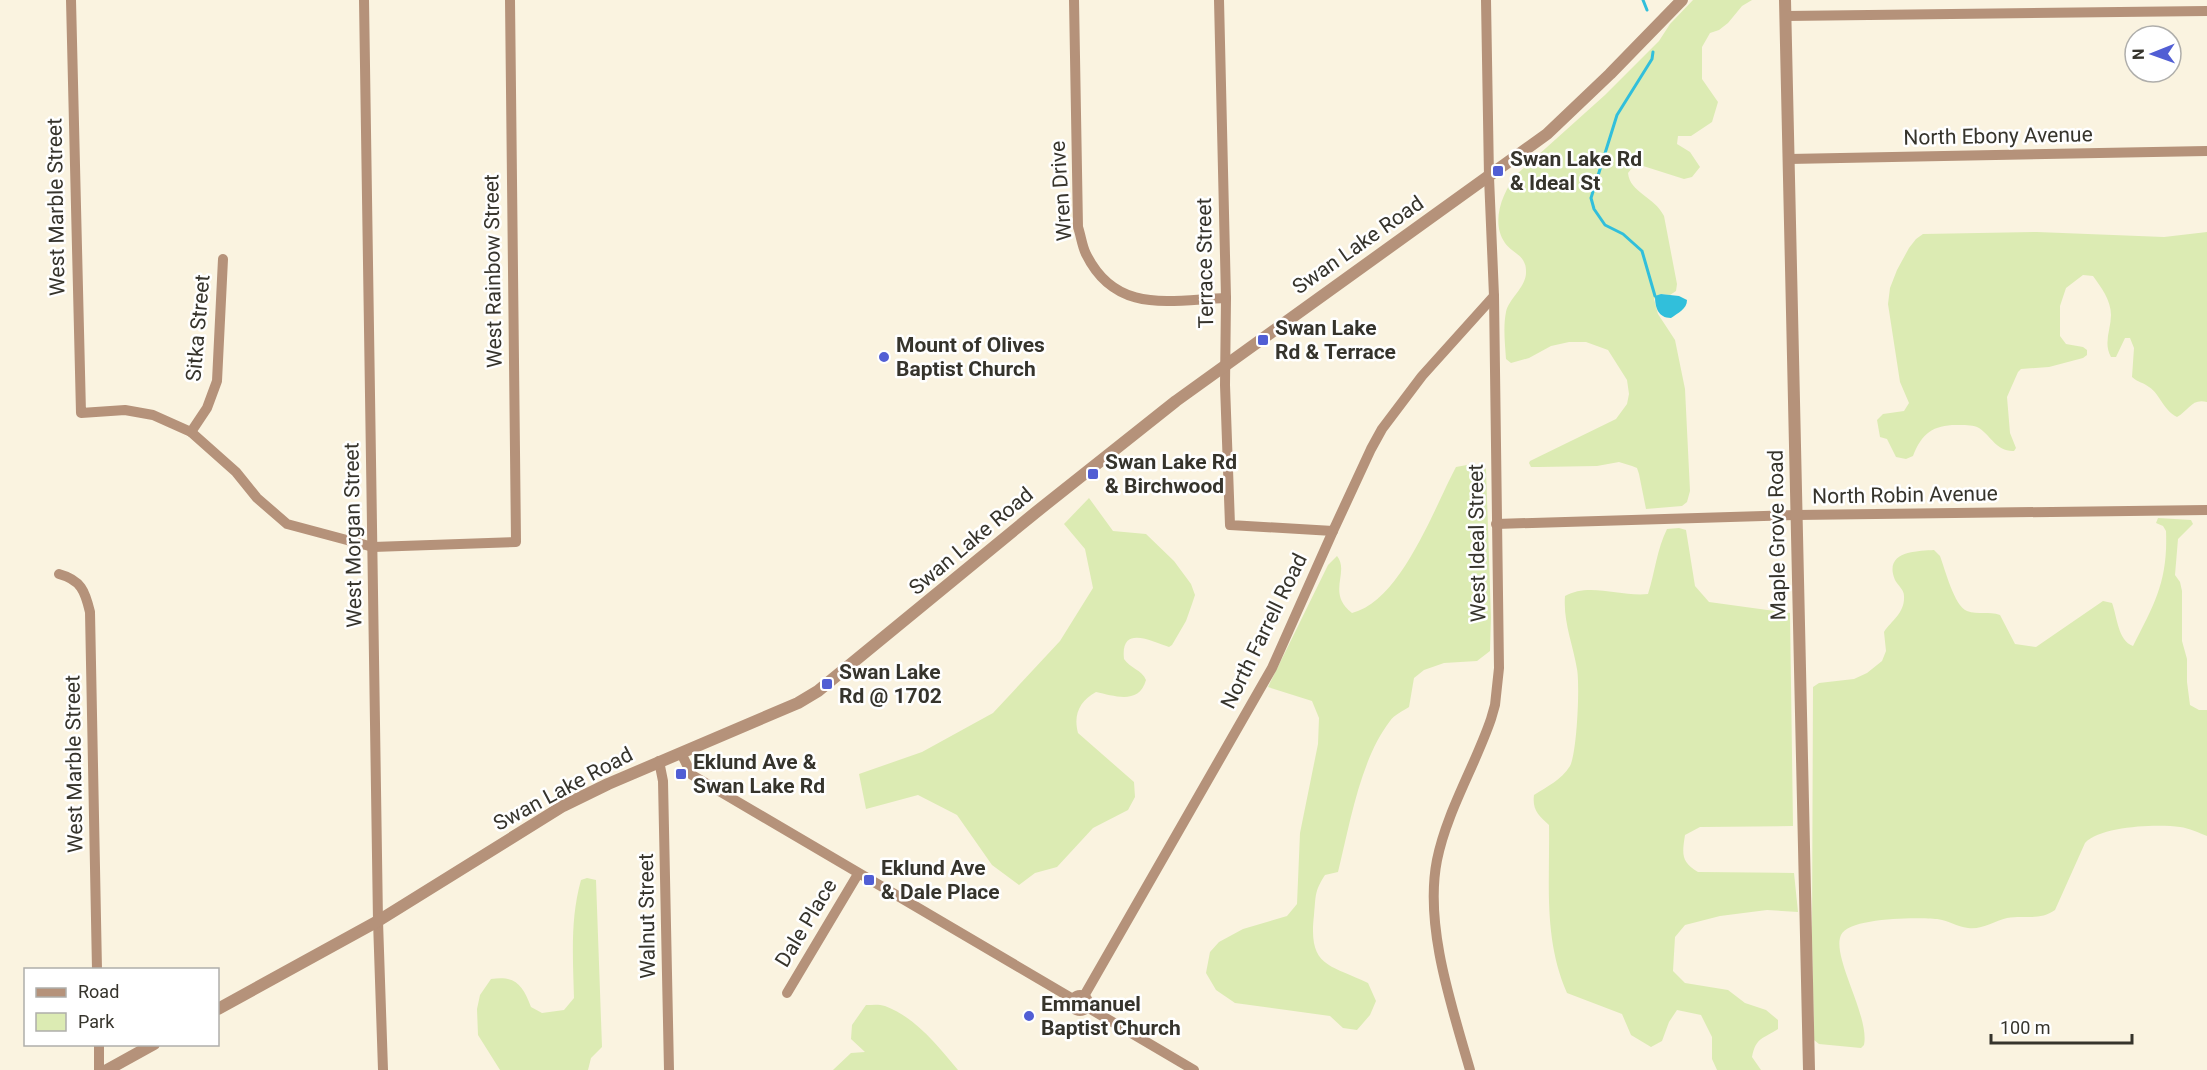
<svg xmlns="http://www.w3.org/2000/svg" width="2207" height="1070" font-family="Roboto,sans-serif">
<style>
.green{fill:#dcebb3}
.water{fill:#31bfdb}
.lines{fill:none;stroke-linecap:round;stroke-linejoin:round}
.stream{stroke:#31bfdb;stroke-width:3}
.minor{stroke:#b5927a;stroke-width:10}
.tertiary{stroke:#b5927a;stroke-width:12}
.poi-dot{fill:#515ed4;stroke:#fff;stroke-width:2}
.labels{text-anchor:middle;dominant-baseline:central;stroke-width:5;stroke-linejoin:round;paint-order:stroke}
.street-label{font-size:21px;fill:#36342c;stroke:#fff}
.poi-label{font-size:21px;font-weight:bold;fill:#36342c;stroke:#fff;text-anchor:start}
</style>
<rect width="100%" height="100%" fill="#faf3e0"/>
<!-- green -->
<g class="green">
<path d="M1693 0H1752L1742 6 1728 23 1719 30 1710 33 1702 47V79L1718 102 1712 122 1691 136H1678L1677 144 1690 152 1700 167 1692 177 1684 179 1640 165 1632 168 1628 173C1630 193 1654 196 1664 216L1677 284 1676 291 1670 295 1661 294 1654 299 1658 314 1675 340 1685 389 1690 491 1687 502 1682 506 1646 509 1639 474 1637 468 1632 466 1619 462 1597 466 1539 467H1531L1529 463 1530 461 1616 419 1627 404 1629 394 1627 380 1608 350 1586 342H1569L1551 346 1529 358 1511 363 1506 359C1505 344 1503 327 1506 312 1509 298 1527 287 1526 271 1526 255 1512 253 1505 243 1490 222 1503 191 1517 174L1605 95 1659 41 1670 24Z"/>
<path d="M2037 232 2164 237 2207 232V402C2192 398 2189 410 2177 417 2162 409 2161 395 2149 387 2143 382 2139 383 2132 377L2134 348 2130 338H2125L2116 357H2111C2103 343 2111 329 2111 315 2111 300 2101 287 2093 276L2083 275 2066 288 2060 306V336L2066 344 2083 347 2087 350V355L2083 358 2049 367 2021 369 2018 372 2007 397 2010 433 2016 448 2014 451C1997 452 1991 436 1979 428 1974 425 1966 425 1960 425 1935 424 1922 432 1913 456L1906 459 1896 457 1887 439 1880 437 1877 420 1883 414 1904 411 1909 403 1900 382 1888 304 1890 288 1897 270 1909 248 1916 239 1923 234Z"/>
<path d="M1467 465H1481L1486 469 1491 617 1490 651 1477 661 1444 663 1424 670 1414 678 1409 707C1403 711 1394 715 1390 721 1360 760 1350 824 1338 872L1325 875C1314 892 1316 896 1314 915 1308 967 1329 964 1368 983L1376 1001 1370 1015 1357 1030 1343 1028 1330 1016 1235 1003 1216 990 1206 973 1210 952 1219 942 1243 929 1287 916 1297 904 1300 833 1318 744 1319 718 1312 701 1268 687 1328 565 1337 556C1350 572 1326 593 1352 613 1401 601 1434 508 1456 467Z"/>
<path d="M1089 498 1113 531 1146 534 1174 561 1191 584 1195 595 1192 604 1186 621 1172 645 1169 647C1154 643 1120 623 1124 659 1130 668 1142 670 1146 680 1139 705 1115 696 1096 692 1080 701 1073 714 1078 733L1134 782 1135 797 1128 810 1093 828 1057 867 1035 873 1019 885 992 865 957 815 918 795 866 809 859 774 922 752 993 713 1060 641 1093 588 1085 549 1064 524Z"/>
<path d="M2158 518 2191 520 2193 524 2178 539 2175 575 2180 582 2182 591V641L2187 659V682L2190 705 2199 710H2207V836C2199 833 2189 828 2180 827 2157 824 2101 826 2085 843L2055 910C2040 921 2024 915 2007 918 1994 921 1982 930 1968 928 1957 927 1948 920 1937 919 1919 917 1849 917 1841 935 1831 956 1870 1016 1864 1045L1861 1048 1819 1044 1814 1040 1812 935 1813 687 1819 683 1854 679 1867 673 1882 661 1886 651 1884 632C1892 620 1905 613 1904 596 1904 589 1898 586 1895 580 1883 551 1917 551 1934 550L1940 556C1945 569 1954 606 1967 611 1978 615 1989 611 2000 615L2015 644 2036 647 2103 601 2112 603C2117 616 2118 641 2133 646 2155 603 2168 581 2166 531L2163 526 2156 523Z"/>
<path d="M1679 528 1686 530 1695 586 1709 602 1790 613 1793 826 1700 827 1685 835C1682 854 1681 862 1698 872L1794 873 1798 912 1767 910 1720 916 1685 925 1675 937 1673 971 1685 983 1728 990 1745 1003 1766 1010 1778 1020V1029C1763 1039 1756 1037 1752 1057L1761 1070H1717L1712 1059V1037L1701 1015 1677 1010 1669 1022 1662 1041 1651 1047 1631 1035 1622 1014 1567 993C1543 938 1550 883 1549 825 1539 816 1532 810 1534 795 1548 786 1561 780 1570 766 1577 753 1580 685 1577 669 1573 644 1563 622 1565 596 1589 582 1621 597 1648 594 1655 572 1657 549 1667 529Z"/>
<path d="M587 878 596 880 602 1047 591 1058 588 1070H500L478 1035 477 1009 480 995 491 979C515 975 523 985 531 1007L542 1013 564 1010 574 998C573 958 570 919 581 880Z"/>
<path d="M866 1005C872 1005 879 1004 885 1006 915 1017 938 1046 958 1070H833L851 1053 865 1052 851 1039 852 1025Z"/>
</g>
<!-- water -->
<path class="water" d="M1661 294 1679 296 1687 300C1687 309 1678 313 1671 318 1658 318 1655 307 1655 296Z"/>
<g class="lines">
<!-- stream -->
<g class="stream">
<polyline points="1643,0 1647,10"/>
<polyline points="1653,52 1652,59 1617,115 1591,198 1594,209 1605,225 1623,234 1642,251 1655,296"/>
</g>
<!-- minor -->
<g class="minor">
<polyline points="71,0 81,413 125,410 153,415 191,432 236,472 257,498 287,524 373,547 516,542 510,0"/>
<polyline points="364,0 378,921 383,1070"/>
<path d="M1074 0 1078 227C1081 236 1082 246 1086 254 1116 315 1170 300 1226 298"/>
<polyline points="1219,0 1226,298 1225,385 1230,525 1333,531"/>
<polyline points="1786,16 2207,11"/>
<polyline points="1789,159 2207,151"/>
<polyline points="191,432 207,408 217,381 223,259"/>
<polyline points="1496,524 1796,515 2207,510"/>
<path d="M59 574C81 580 85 591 90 612L97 970"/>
<polyline points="681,753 692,775 1073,999"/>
<polyline points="659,761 663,781 669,1070"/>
<polyline points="787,993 858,874"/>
<circle cx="1080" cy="1003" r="8"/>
<polyline points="1084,996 1272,668 1333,531 1371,449 1382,429 1422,376 1494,296"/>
<polyline points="1087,1007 1194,1070"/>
<polyline points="99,1044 99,1070"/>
<path d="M1470 1070C1452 1007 1424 926 1437 860 1447 811 1475 766 1491 719L1495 705 1499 668 1494 296 1489 177 1486 0"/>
</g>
<!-- tertiary -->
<g class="tertiary">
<polyline points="1785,0 1809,1070"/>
<polyline points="218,1009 378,921 563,806 608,784 798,703 818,691 1035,513 1176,401 1547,134 1610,74 1682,0"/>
<polyline points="107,1070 154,1044"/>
</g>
</g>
<!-- markers -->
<g class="poi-dot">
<rect x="1492" y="165" width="12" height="12" rx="3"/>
<rect x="1257" y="334" width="12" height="12" rx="3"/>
<circle cx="884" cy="357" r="6"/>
<rect x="1087" y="468" width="12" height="12" rx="3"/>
<rect x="821" y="678" width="12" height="12" rx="3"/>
<rect x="675" y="768" width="12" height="12" rx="3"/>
<rect x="863" y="874" width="12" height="12" rx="3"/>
<circle cx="1029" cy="1016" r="6"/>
</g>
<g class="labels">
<!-- street labels -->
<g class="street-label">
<text transform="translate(1998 136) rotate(-1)">North Ebony Avenue</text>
<text transform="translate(1061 191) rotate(-94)">Wren Drive</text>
<text transform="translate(56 207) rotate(-91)">West Marble Street</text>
<text transform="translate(1358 245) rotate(-35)">Swan Lake Road</text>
<text transform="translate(1205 263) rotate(-91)">Terrace Street</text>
<text transform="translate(493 271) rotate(-91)">West Rainbow Street</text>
<text transform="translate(198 328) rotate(-85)">Sitka Street</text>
<text transform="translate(1905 495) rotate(-1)">North Robin Avenue</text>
<text transform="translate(353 535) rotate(-91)">West Morgan Street</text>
<text transform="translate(1777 535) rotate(-91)">Maple Grove Road</text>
<text transform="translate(971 541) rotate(-40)">Swan Lake Road</text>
<text transform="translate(1477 543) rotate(-91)">West Ideal Street</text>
<text transform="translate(1264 631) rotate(-64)">North Farrell Road</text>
<text transform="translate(74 764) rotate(-91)">West Marble Street</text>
<text transform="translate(563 789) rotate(-28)">Swan Lake Road</text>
<text transform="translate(647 916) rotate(-91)">Walnut Street</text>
<text transform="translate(806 923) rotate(-59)">Dale Place</text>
</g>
<!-- poi labels -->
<g class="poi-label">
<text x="1510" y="159">Swan Lake Rd<tspan x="1510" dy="24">&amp; Ideal St</tspan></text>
<text x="1275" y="328">Swan Lake<tspan x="1275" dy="24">Rd &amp; Terrace</tspan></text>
<text x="896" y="345">Mount of Olives<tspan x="896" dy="24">Baptist Church</tspan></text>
<text x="1105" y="462">Swan Lake Rd<tspan x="1105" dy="24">&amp; Birchwood</tspan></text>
<text x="839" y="672">Swan Lake<tspan x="839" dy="24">Rd @ 1702</tspan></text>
<text x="693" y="762">Eklund Ave &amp;<tspan x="693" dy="24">Swan Lake Rd</tspan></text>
<text x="881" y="868">Eklund Ave<tspan x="881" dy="24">&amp; Dale Place</tspan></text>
<text x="1041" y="1004">Emmanuel<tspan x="1041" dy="24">Baptist Church</tspan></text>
</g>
</g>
<!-- legend -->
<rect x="24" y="968" width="195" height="78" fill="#ffffff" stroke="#afaeab" stroke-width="1.5"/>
<rect x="36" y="988" width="30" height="9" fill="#b5927a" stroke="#afaeab" stroke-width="1.5"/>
<text x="78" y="998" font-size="18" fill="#36342c">Road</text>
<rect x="36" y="1013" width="30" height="18" fill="#dcebb3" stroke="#afaeab" stroke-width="1.5"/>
<text x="78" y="1028" font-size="18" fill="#36342c">Park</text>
<!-- north arrow -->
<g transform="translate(2153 54) rotate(269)"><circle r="28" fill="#ffffff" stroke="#afaeab" stroke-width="1.5"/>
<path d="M0-4.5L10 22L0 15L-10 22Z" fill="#515ed4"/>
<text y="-9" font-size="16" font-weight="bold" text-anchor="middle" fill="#36342c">N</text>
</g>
<!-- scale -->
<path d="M1991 1034v9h141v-9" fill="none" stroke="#36342c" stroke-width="3"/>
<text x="2000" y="1034" font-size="18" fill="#36342c" stroke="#ffffff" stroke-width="4.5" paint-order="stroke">100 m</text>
</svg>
